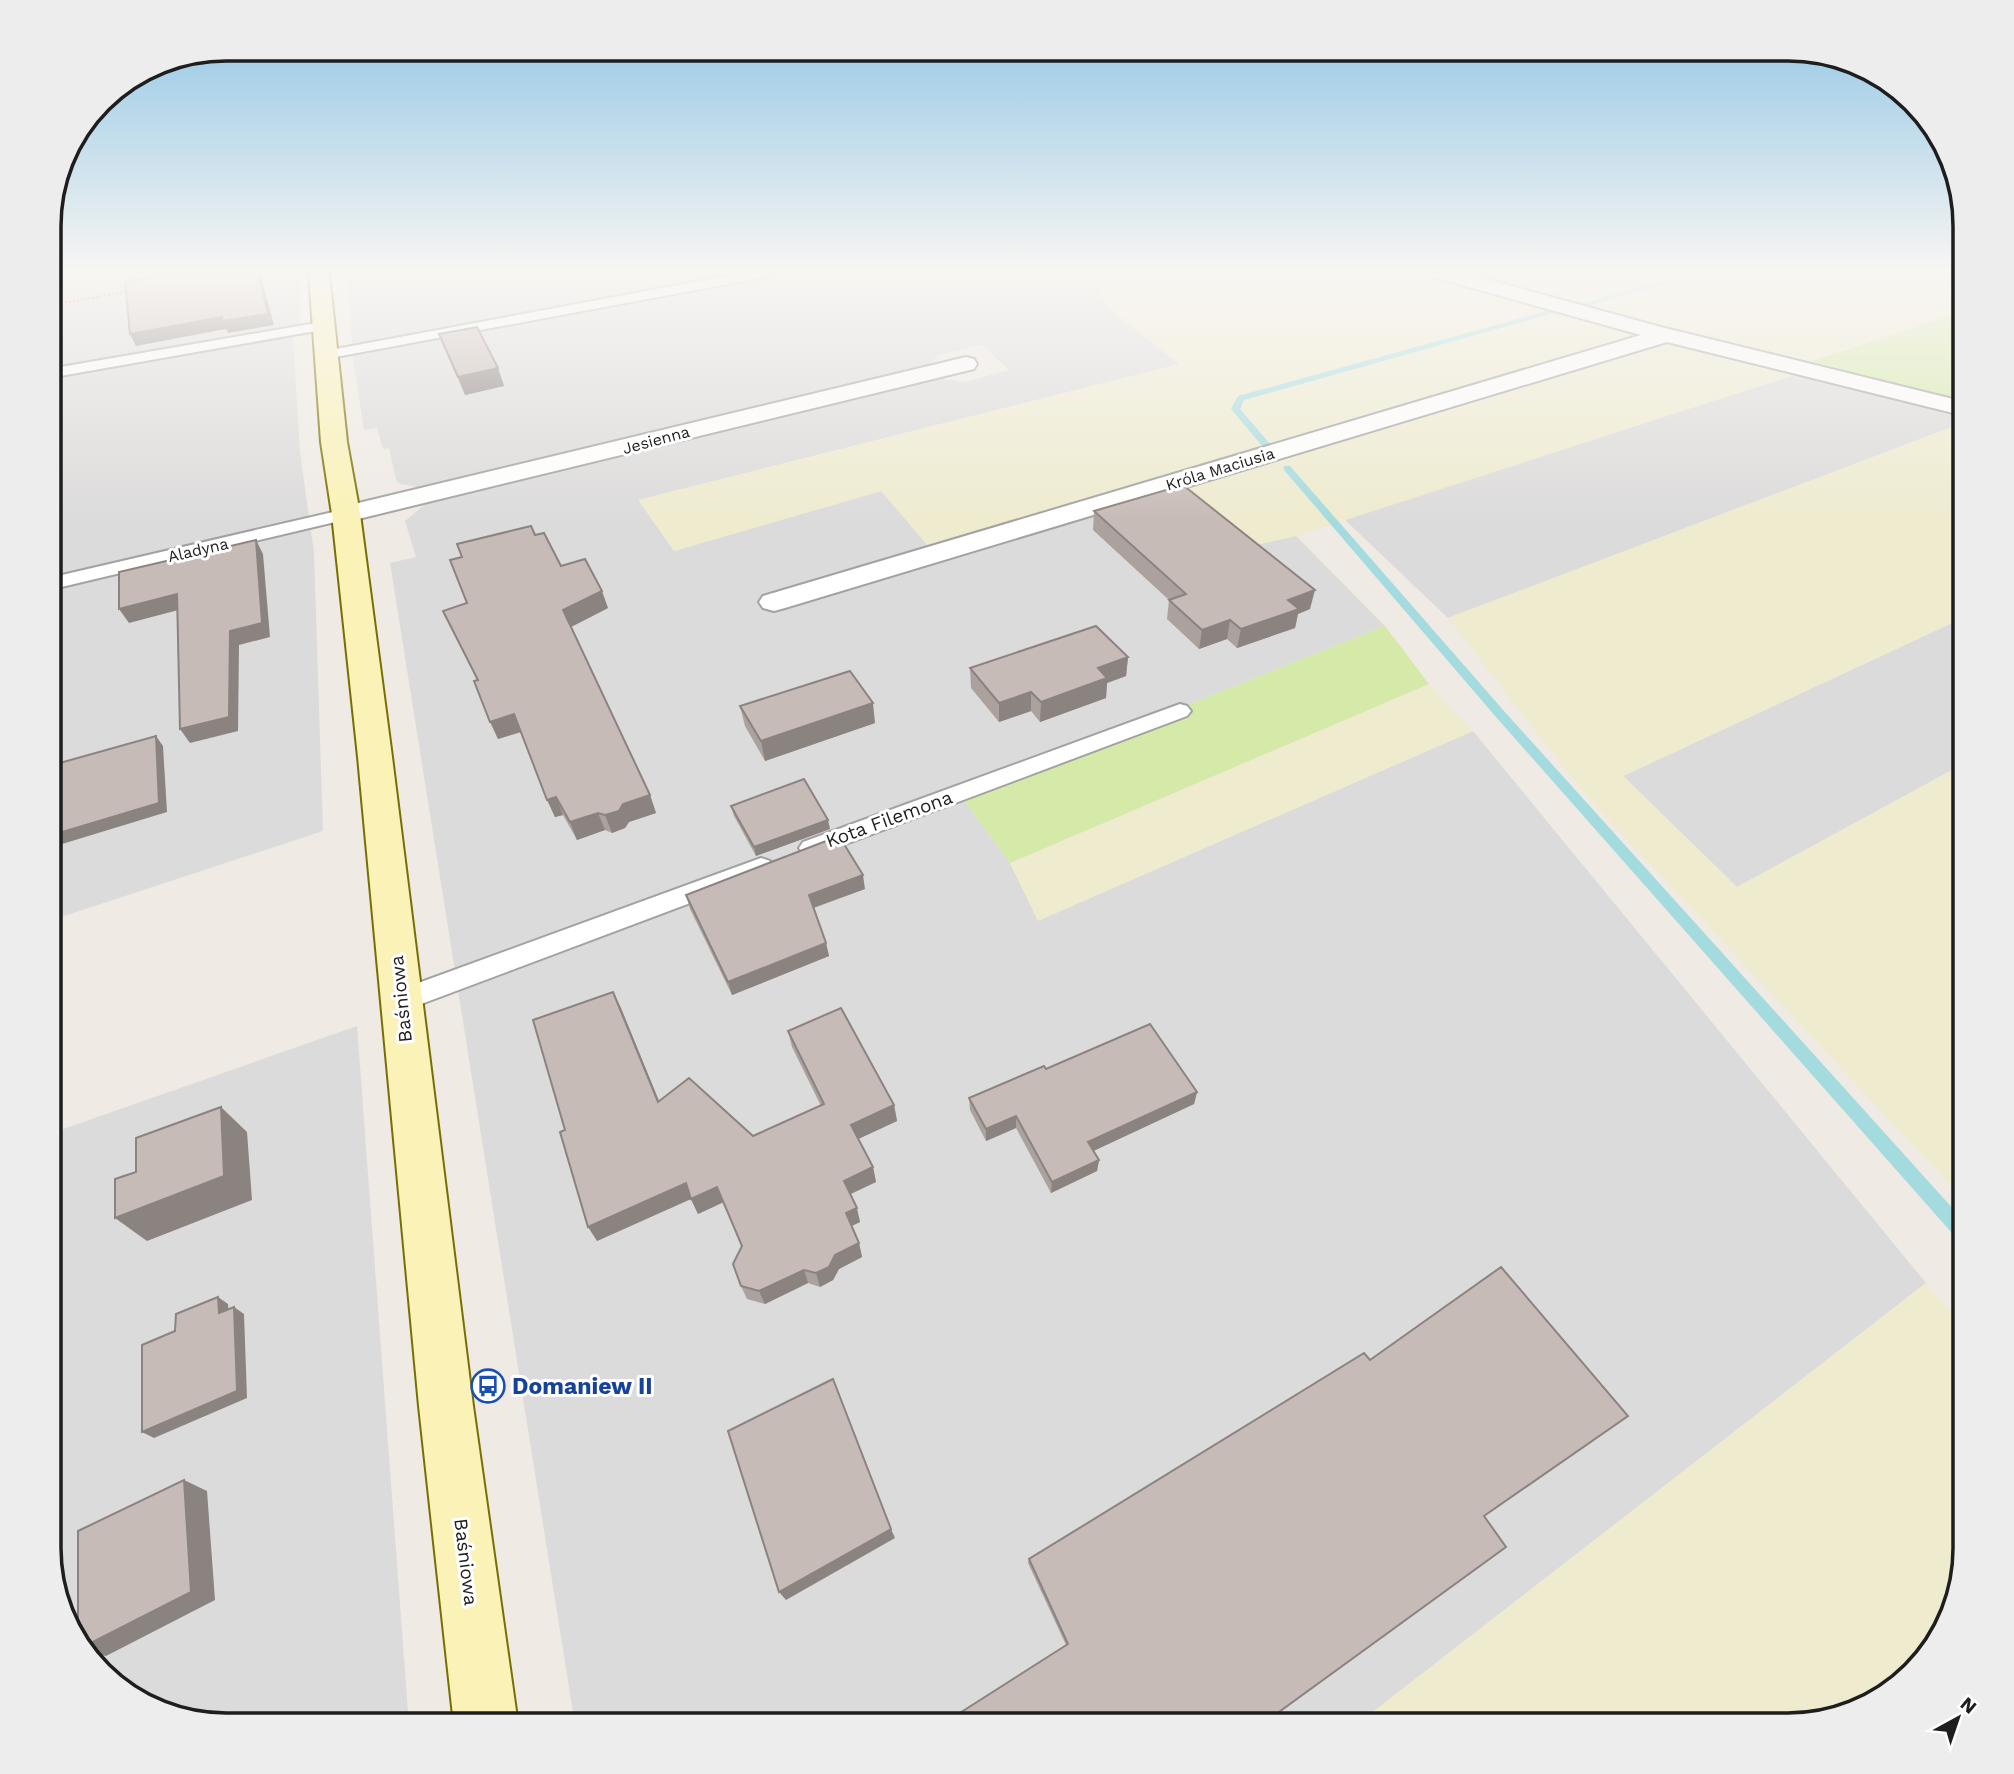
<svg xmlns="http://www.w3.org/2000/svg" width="2014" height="1774" font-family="'Work Sans',sans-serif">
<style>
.residential{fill:#dcdbdb}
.farmland{fill:#eeebcf}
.grass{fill:#d5eaa9}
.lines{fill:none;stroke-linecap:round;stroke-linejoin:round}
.stream{fill:#a4dbde;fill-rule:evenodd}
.service-casing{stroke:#a2a2a2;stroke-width:4}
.minor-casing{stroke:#a2a2a2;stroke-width:4}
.secondary-casing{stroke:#776f03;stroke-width:4}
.path{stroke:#fc6974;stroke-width:2.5;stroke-dasharray:2 2;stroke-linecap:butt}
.service{fill:#fff;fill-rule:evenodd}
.minor{fill:#fff;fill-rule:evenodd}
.secondary{fill:#faf2b7;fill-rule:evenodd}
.wall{fill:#aba19d}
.shaded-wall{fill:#8b8380}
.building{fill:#c7bbb7;stroke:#8b8380;stroke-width:2}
.labels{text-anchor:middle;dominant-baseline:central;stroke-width:6;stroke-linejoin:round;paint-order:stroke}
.far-street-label{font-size:16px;fill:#1e1e1e;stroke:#fff}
.street-label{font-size:19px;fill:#1e1e1e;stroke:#fff}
.near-transit-label{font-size:23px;font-weight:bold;fill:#164399;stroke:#fff;text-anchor:start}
.rim{fill:none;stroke:#1e1e1e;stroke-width:3.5}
</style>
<rect width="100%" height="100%" fill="#efeae4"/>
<!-- residential -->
<g class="residential">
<polygon points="49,273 300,273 301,304 299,325 293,338 300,452 314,553 323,831 49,921"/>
<polygon points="356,273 1162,273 1106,287 1117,315 1180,364 639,500 674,551 881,491 1030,519 1181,486 1256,545 1296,536 1385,626 961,796 1010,863 1038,920 1473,731 1926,1283 1356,1725 575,1725 390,563 416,557 405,521 428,502 937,378 964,382 1009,370 982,345 938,355 927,368 425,489 397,483 389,448 383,449 377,428 364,430 353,358 347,276"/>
<polygon points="1797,374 1965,419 1965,422 1448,618 1344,519"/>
<polygon points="1965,617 1965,763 1737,887 1623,776"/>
<polygon points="357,1026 409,1725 226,1725 159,1712 101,1673 63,1616 49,1559 49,1134"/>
</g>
<!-- farmland -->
<g class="farmland">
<polygon points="1162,273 1965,273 1965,311 1806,363 1797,374 1296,536 1256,545 1181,486 1029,519 928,546 881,491 674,551 638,500 1179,364 1117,315 1099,295 1106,287"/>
<polygon points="1965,422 1965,617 1623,776 1737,887 1965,763 1965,1201 1581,790 1448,618"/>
<polygon points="1429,684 1473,731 1038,921 1010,863"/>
<polygon points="1926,1283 1965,1328 1965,1559 1951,1616 1913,1673 1856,1711 1788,1725 1356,1725"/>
</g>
<!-- grass -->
<g class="grass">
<polygon points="1965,311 1965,402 1806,363"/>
<polygon points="1385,626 1429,684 1010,863 961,796"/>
</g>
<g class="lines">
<!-- stream -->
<g class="stream">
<polygon points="1689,273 1702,273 1577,309 1570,307"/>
<polygon points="1558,308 1565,310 1244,400 1240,409 1270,444 1270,448 1264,448 1231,409 1238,396"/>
<polygon points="1284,466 1290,466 1504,711 1965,1222 1965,1243 1959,1241 1496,717 1284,470"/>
</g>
<defs>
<g id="service">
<polygon points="743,273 771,273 765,277 325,359 318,355 325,351"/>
<polygon points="322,322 327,323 327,329 49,378 49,369"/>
<polygon points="346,509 352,510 355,514 352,518 49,590 49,578"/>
<polygon points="1180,704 1187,706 1191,711 1187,716 811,857 803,854 799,848 803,842"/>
<polygon points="761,858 770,861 773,867 770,873 400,1012 391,1009 387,1001 391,993"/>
</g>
<g id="minor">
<polygon points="1430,273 1464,273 1661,327 1965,402 1965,416 1667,342 785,608 774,611 763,608 759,602 763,596 1641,335 1433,277"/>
<polygon points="966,357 974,359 977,364 974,369 346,522 336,520 332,514 336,508 346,506"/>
</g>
<polygon id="secondary" points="309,273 329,273 347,442 360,514 392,757 473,1406 518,1725 454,1725 419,1406 358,757 332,514 321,442"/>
</defs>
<!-- service casing -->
<use href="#service" class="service-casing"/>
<!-- minor casing -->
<use href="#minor" class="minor-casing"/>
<!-- secondary casing -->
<use href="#secondary" class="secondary-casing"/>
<!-- path -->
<polyline class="path" points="49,305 132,291"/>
<!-- service -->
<use href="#service" class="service"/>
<!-- minor -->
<use href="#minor" class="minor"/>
<!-- secondary -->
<use href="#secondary" class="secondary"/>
</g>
<!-- wall -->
<g class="wall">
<polygon points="439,334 498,368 504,386 465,395"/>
<polygon points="1094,511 1310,609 1298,614 1295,628 1237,648 1227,639 1199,649 1167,619 1169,600 1093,530"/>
<polygon points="535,535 561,566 608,608 571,627 650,795 656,813 629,822 625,828 612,833 605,830 577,840 563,815 555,817 520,732 498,739 477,680 443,611 467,603"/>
<polygon points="1128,657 1126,676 1107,683 1106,698 1040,722 1031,711 999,722 971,688 970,668"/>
<polygon points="740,706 875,723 765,761 745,726"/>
<polygon points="731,806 830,829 756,856 734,816"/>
<polygon points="865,889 814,908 826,943 829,956 732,995 690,909 686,895"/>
<polygon points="613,992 659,1102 753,1136 821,1106 792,1047 788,1031 894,1105 897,1121 858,1139 873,1167 876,1182 851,1194 860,1222 852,1226 859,1243 862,1257 839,1269 833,1280 820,1287 808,1283 765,1304 747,1299 741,1286 742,1246 723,1202 698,1214 691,1199 597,1241 565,1130"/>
<polygon points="1046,1069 1197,1092 1194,1104 1093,1151 1099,1160 1097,1171 1051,1193 1016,1128 986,1141 970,1110 969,1098"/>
<polygon points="1364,1353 1066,1645 1028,1563 1029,1559"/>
</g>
<!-- shaded-wall -->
<g class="shaded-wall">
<polygon points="258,273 260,273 274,325 228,333 226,329 136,346 130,334"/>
<polygon points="498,368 504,386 465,395 458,377"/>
<polygon points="256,540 263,554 270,637 239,645 238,731 190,743 180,729 230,631"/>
<polygon points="1315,590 1310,609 1298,614 1295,628 1237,648 1241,629 1288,600"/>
<polygon points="602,591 608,608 569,628 563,610"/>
<polygon points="177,594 186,608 129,623 119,609"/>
<polygon points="1230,620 1227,639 1199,649 1202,630"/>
<polygon points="1128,657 1126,676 1107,683 1106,698 1040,722 1041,702 1098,668"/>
<polygon points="1031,692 1031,711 999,722 999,703"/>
<polygon points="873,703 875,723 765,761 761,741"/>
<polygon points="514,714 521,732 498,739 490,722"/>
<polygon points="156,736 163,746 167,812 49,848 49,836"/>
<polygon points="650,795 656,813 629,822 625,828 612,833 605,815 623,804"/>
<polygon points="556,797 563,815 555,817 547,800"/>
<polygon points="598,813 605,830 577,840 570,822"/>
<polygon points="828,820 830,829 756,856 754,847"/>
<polygon points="863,875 865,889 812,908 809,895"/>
<polygon points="826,943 829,956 732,995 728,982"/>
<polygon points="613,992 621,1008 666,1118 658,1102"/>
<polygon points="1197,1092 1194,1104 1087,1154 1088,1142"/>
<polygon points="894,1105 897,1121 854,1141 851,1125"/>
<polygon points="221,1107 247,1132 252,1200 147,1241 115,1218"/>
<polygon points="1016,1116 1016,1128 986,1141 986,1129"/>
<polygon points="1099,1160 1097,1171 1051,1193 1052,1182"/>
<polygon points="873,1167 876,1182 848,1195 844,1181"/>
<polygon points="686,1183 693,1198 597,1241 588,1227"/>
<polygon points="717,1187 724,1202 698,1214 691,1199"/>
<polygon points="857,1208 860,1222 849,1227 846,1213"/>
<polygon points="859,1243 862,1257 839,1269 833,1280 820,1287 816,1273 835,1255"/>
<polygon points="804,1270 808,1283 765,1304 759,1291"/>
<polygon points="218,1297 228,1304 229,1320 219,1313"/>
<polygon points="234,1307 244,1314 247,1398 154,1438 142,1432"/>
<polygon points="184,1480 207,1491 215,1600 106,1656 86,1651 83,1647"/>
<polygon points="891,1529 895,1538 786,1600 779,1592"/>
</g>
<!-- building -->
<g class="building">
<polygon points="144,273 258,273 268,314 222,321 222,317 130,334 125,282 146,278"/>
<polygon points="477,327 498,368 458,377 439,334"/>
<polygon points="1183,485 1315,590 1288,600 1299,609 1241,629 1230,620 1202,630 1169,600 1186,594 1094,511"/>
<polygon points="531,526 535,535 544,533 561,566 585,559 602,591 563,610 650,795 623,804 619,811 605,815 598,813 570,822 556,797 547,800 514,714 490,722 474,681 478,680 443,611 467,603 450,560 462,557 457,544"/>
<polygon points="256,540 262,623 230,631 229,717 180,729 177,594 119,609 119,572"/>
<polygon points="1096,626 1128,657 1098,668 1107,678 1041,702 1031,692 999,703 970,668"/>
<polygon points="850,671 873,703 761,741 740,706"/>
<polygon points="156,736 159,803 49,836 49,766"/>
<polygon points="804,779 828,820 754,847 731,806"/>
<polygon points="839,836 863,875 809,895 826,943 728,982 686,895"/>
<polygon points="613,992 658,1102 689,1078 753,1136 824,1104 788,1031 841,1008 894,1105 851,1125 873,1167 844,1181 857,1208 846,1213 859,1243 835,1255 829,1267 816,1273 804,1270 759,1291 741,1286 733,1264 742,1246 717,1187 691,1199 686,1183 588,1227 560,1132 565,1130 533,1020"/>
<polygon points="1150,1024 1197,1092 1088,1142 1099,1160 1052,1182 1016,1116 986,1129 969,1098 1044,1066 1046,1069"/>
<polygon points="221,1107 224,1176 115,1218 115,1179 136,1172 136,1138"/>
<polygon points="1501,1267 1628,1416 1484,1516 1506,1547 1261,1725 941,1725 1068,1644 1029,1559 1364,1353 1370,1360"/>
<polygon points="218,1297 219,1313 234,1307 237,1391 142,1432 142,1345 175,1331 176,1314"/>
<polygon points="833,1379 891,1529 779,1592 728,1431"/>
<polygon points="184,1480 191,1592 83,1647 78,1639 78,1531"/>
</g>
<!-- sky -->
<linearGradient id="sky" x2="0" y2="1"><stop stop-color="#8dc4e4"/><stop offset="0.52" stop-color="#f8f6f3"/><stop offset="1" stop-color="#f8f6f3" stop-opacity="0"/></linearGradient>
<rect width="2014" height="522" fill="url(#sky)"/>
<!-- icons -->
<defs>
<symbol id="bus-ring" viewBox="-11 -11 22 22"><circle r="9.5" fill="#fff" stroke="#1a4fb4" stroke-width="1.5"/><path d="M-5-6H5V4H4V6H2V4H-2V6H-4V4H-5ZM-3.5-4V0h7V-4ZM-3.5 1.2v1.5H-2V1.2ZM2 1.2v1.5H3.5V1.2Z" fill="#1a4fb4"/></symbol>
</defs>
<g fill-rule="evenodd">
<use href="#bus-ring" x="469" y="1367" width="38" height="38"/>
</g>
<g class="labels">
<!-- far-street labels -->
<g class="far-street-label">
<text transform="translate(656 440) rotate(-15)">Jesienna</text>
<text transform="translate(1220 469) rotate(-17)">Króla Maciusia</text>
<text transform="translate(198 550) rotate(-13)">Aladyna</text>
</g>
<!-- street labels -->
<g class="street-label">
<text transform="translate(889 819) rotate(-20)">Kota Filemona</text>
<text transform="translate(401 999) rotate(-96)">Baśniowa</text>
<text transform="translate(466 1562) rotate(83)">Baśniowa</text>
</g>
<!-- near-transit labels -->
<g class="near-transit-label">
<text x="512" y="1386">Domaniew II</text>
</g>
</g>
<!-- crop -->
<path d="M0 0H2014V1774H0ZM226 61H1788A165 165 0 0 1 1953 226V1548A165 165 0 0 1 1788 1713H226A165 165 0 0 1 61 1548V226A165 165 0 0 1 226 61Z" fill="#ededed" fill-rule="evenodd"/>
<path class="rim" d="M226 61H1788A165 165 0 0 1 1953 226V1548A165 165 0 0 1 1788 1713H226A165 165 0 0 1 61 1548V226A165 165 0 0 1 226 61Z"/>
<!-- north arrow -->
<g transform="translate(1958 1718) rotate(40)" stroke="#ffffff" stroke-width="5" paint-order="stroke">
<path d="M0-5L12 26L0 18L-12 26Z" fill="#1e1e1e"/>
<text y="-10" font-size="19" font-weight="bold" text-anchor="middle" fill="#1e1e1e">N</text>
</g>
</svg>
